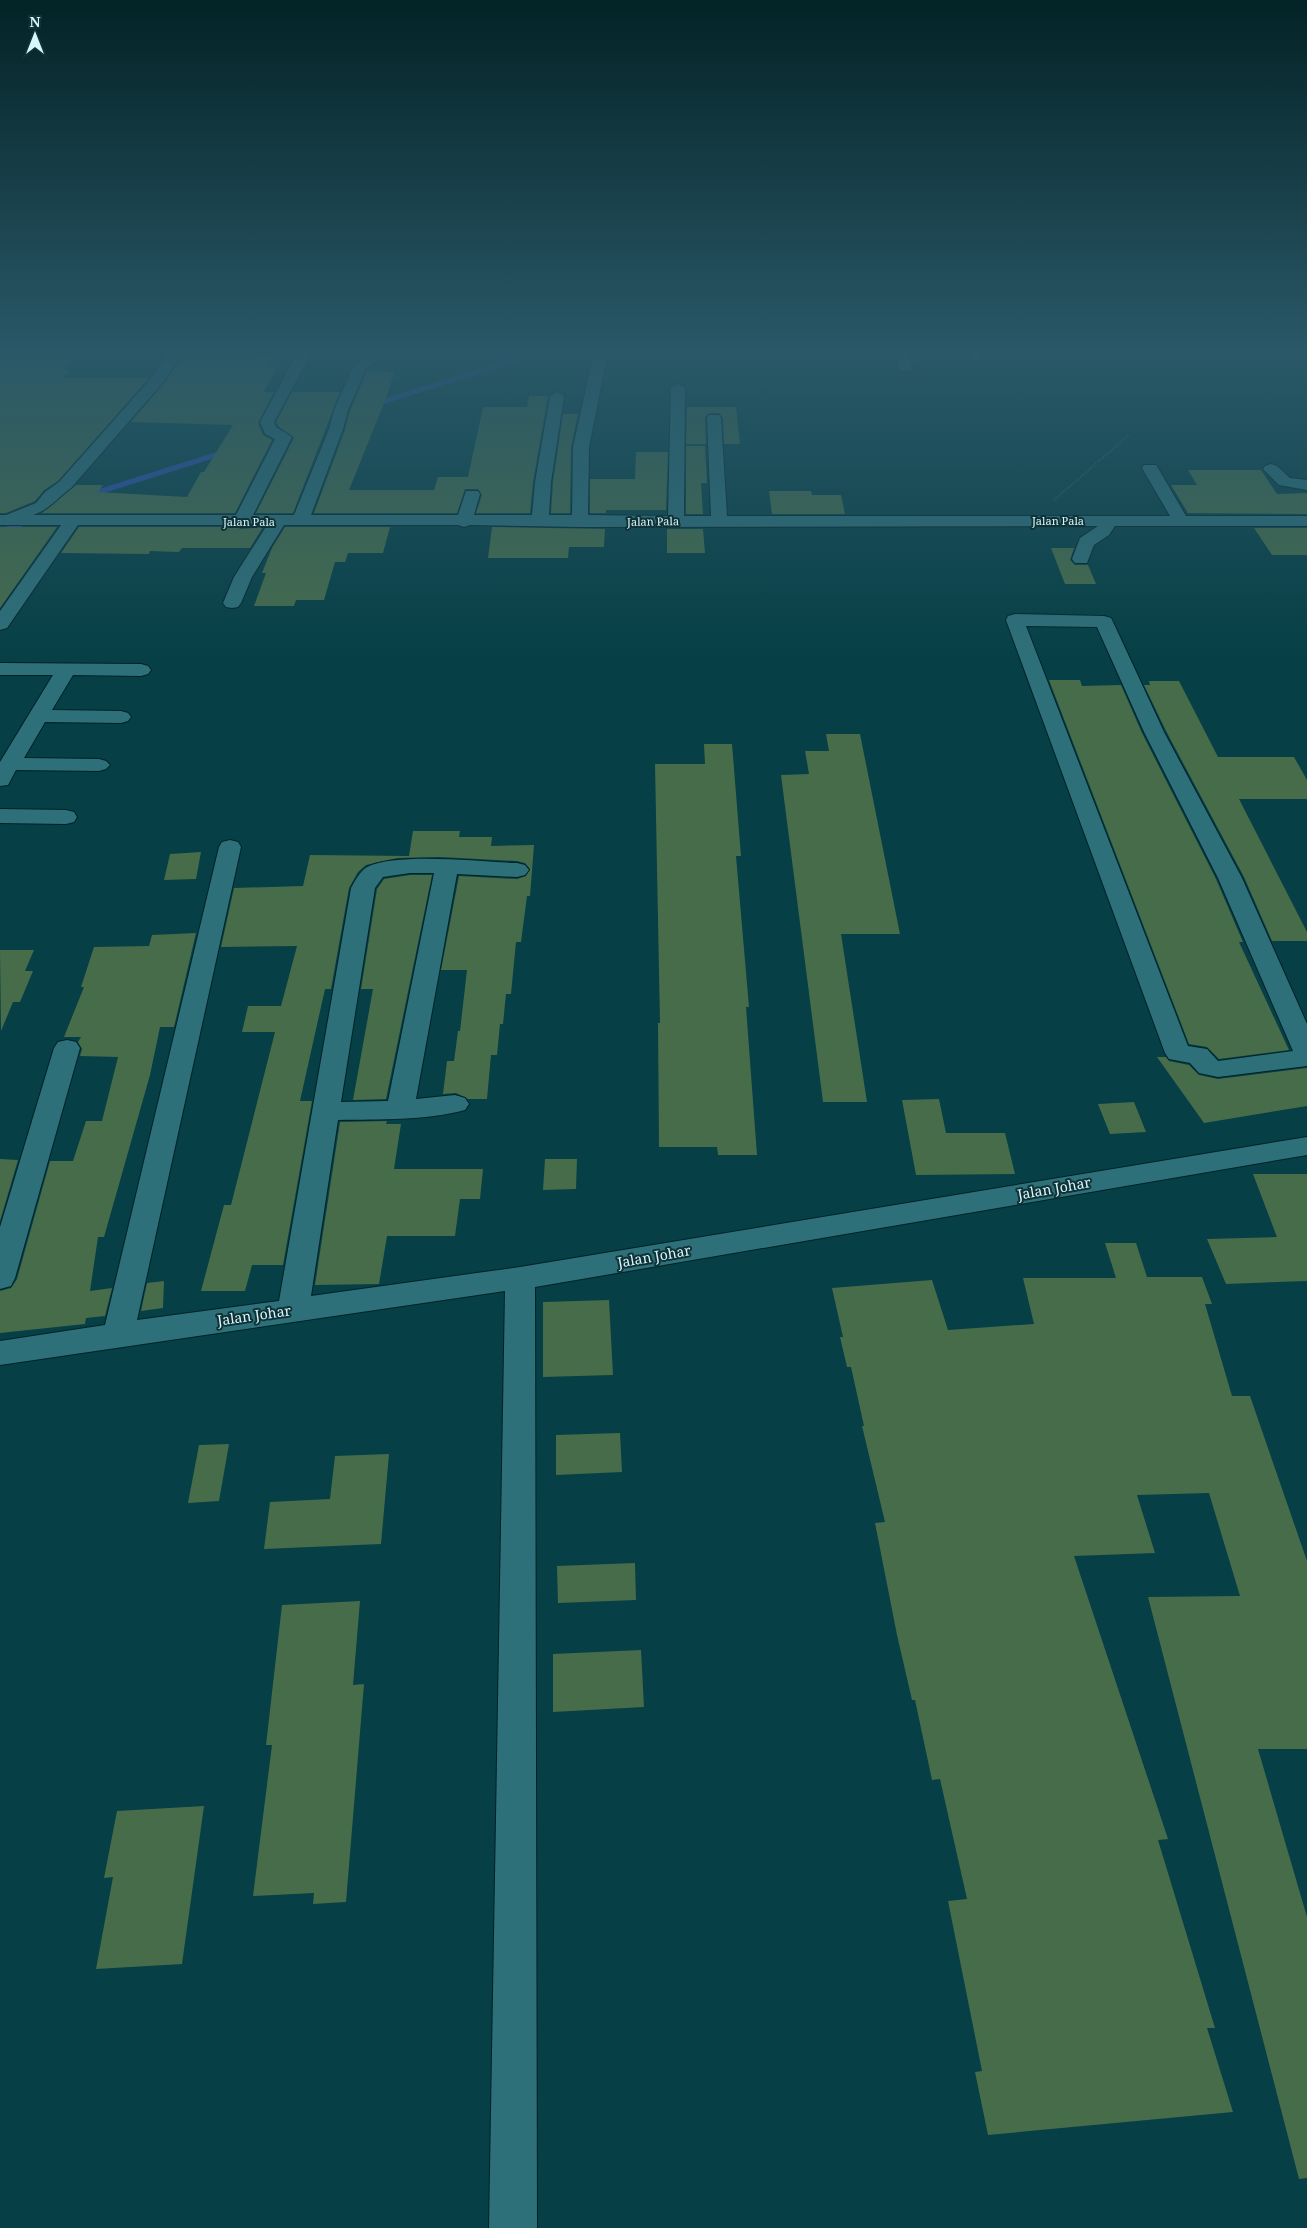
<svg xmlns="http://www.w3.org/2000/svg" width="1307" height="2228" font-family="'Noto Serif',serif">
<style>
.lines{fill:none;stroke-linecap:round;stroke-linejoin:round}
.stream{stroke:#2b4bb1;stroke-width:5}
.building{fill:#476c4a}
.minor-casing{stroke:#002328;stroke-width:2}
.path{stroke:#5b8a8f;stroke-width:2;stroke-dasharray:0.5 2;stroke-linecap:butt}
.minor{fill:#2e7079;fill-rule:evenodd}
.labels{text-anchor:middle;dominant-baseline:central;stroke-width:4;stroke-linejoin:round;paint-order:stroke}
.far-street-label{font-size:11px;fill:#d7f7fb;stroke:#0f3237}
.street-label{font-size:14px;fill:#d7f7fb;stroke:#0f3237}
</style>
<rect width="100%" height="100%" fill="#063f45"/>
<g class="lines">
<!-- stream -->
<g class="stream">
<polyline points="375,404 547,350"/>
<polyline points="89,495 225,452"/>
<polyline points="0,531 20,525"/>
</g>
</g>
<!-- building -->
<g class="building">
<polygon points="0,350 79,350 64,370 70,369 63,378 149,378 58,481 44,490 35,501 6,513 0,513"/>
<polygon points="188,350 254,350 250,355 275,356 268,367 277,367 264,392 274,392 258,423 263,435 272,440 235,513 42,513 76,485 103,485 98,492 187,497 201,472 204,472 233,425 131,422 166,381 184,352"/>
<polygon points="367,371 394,372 388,393 349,490 434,490 438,477 468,477 483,407 527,407 529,396 548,396 533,482 530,513 476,513 482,495 478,489 465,489 457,513 314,513 345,430 350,411"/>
<polygon points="292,392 340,392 293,513 256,513 294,438 278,426 276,422"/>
<polygon points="687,407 736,407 740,444 724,444 723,418 719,413 709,413 705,417 706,444 686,444"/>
<polygon points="563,414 578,414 571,447 570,513 551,513 553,482"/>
<polygon points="686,446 705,446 707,483 701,483 703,514 686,514"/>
<polygon points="636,452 668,452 666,510 606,510 606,513 590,513 590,479 635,479"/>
<polygon points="1188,470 1261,470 1277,494 1307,493 1307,514 1188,513 1171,485 1197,485"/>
<polygon points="769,491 811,491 812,495 841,495 845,514 772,514"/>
<polygon points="0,527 57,527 0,608"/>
<polygon points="79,527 235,527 241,529 263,527 250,548 182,548 179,552 150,551 149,554 61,553"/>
<polygon points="285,527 390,527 383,553 348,553 345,562 335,562 324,600 296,600 294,606 254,606 266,573 262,573 272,548"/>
<polygon points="492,527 605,529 604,547 569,547 568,558 488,558"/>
<polygon points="1254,528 1307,528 1307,555 1272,555"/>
<polygon points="667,529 703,529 705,553 667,553"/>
<polygon points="1051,548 1074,548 1070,560 1075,565 1088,565 1096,584 1065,584"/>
<polygon points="1049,680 1080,680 1082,686 1121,685 1142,733 1216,879 1243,942 1239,942 1289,1050 1219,1059 1207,1047 1189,1044"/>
<polygon points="1149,681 1179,681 1218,757 1294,757 1307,780 1307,799 1239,799 1307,932 1307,941 1272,941 1244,877 1166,731 1144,685 1150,685"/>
<polygon points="826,734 860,734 900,934 841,934 867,1102 823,1102 781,775 809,774 805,751 829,751"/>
<polygon points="704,744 732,744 741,856 736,856 749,1007 746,1007 757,1155 718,1155 717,1147 659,1147 658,1023 660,1023 655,764 705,764"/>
<polygon points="413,831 460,831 459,837 492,837 491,846 534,845 530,896 527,896 521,942 516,942 511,994 506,994 503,1024 500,1024 497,1055 491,1055 487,1099 468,1099 456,1093 443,1094 447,1061 454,1061 458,1031 460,1031 467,970 441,970 459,876 517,879 526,876 530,869 525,863 517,861 440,857 398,858 366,865 358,872 349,888 331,989 325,989 300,1101 312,1101 283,1265 252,1265 245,1291 201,1291 224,1205 231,1205 275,1032 242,1032 248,1006 281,1006 297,946 221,947 234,888 303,886 310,855 409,856"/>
<polygon points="201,852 196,879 164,880 170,854"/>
<polygon points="410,875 432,875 386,1099 353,1100 373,989 361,989 377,889 384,879"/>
<polygon points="196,933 174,1027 160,1027 150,1075 104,1237 98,1237 90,1291 112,1288 105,1316 86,1318 85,1324 0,1333 0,1291 11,1288 17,1279 50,1161 73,1161 86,1121 102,1121 118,1057 80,1056 82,1049 78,1042 81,1037 64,1037 84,987 81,987 94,947 149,946 152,935"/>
<polygon points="0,950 34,950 25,971 33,971 20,1002 13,1002 1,1031"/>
<polygon points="1157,1057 1166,1057 1169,1061 1189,1065 1199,1075 1218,1079 1307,1068 1307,1106 1204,1123"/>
<polygon points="939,1099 946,1133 1005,1133 1015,1174 916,1175 902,1100"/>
<polygon points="1134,1102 1146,1132 1110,1134 1098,1104"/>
<polygon points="387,1121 386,1124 401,1124 394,1169 483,1169 480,1199 460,1199 455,1236 387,1236 379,1284 315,1285 340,1122"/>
<polygon points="0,1159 18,1160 0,1221"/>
<polygon points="545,1159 577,1159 576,1189 543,1190"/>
<polygon points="1253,1174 1307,1174 1307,1281 1226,1284 1207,1239 1277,1237"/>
<polygon points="1105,1243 1136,1243 1147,1277 1202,1277 1212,1304 1205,1304 1232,1396 1250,1396 1307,1561 1307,1749 1258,1749 1307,1917 1307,2178 1299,2179 1148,1597 1240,1596 1209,1493 1137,1495 1155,1553 1074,1556 1168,1839 1158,1840 1215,2028 1207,2028 1233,2112 988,2135 975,2072 982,2071 948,1901 967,1899 940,1779 932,1780 915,1700 912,1700 897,1635 875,1523 885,1522 862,1426 864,1426 851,1367 847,1367 840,1337 843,1337 832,1288 932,1280 948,1330 1034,1324 1023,1278 1116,1278"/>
<polygon points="164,1281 163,1308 141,1311 147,1283"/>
<polygon points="609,1300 613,1375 543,1377 543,1302"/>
<polygon points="620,1433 622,1472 556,1475 556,1435"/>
<polygon points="229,1444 219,1501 188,1503 199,1445"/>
<polygon points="389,1454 381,1544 264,1549 270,1502 330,1499 335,1456"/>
<polygon points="635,1563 636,1600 558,1603 557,1566"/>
<polygon points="360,1601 353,1685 364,1684 346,1902 313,1904 314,1893 253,1896 272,1745 266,1745 282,1605"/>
<polygon points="641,1650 644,1707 553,1712 553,1654"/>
<polygon points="204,1806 182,1964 96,1969 113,1877 104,1878 117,1811"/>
</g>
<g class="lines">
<defs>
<g id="minor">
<path d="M169 350H183L165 380 71 488C56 499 50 509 33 515H236L275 439 265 434 260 422 299 350H313L274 422 276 427 292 437 253 515H294L329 429 334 410 353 367 375 350H391L366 369 348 410 343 429 311 515H458L466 491H478L480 494 474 515H532L535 482 550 396 557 392 564 396 551 482 549 515H572L573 447 594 352 596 350H606L608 352 589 447 588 515 668 516 671 388 678 384 685 388 684 516H711L707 418 709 415H719L721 418 727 516H1170L1142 468 1144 465H1156L1158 468 1186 516H1307V526H1115L1109 535 1094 545 1087 563H1075L1072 559 1080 538 1098 526 580 527 470 525 464 527 458 525H284L252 577 241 603 238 607 232 608 226 607 223 603 234 577 267 525 241 527 235 525H78L7 628 0 630V611L61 525H0V515H6L36 503 45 492 59 482 154 375Z"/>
<polygon points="894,350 908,350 912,368 910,371 900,371"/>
<polygon points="966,350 980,350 984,357 977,361 972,360"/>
<polygon points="1271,464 1277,466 1290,478 1307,480 1307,490 1279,485 1263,469 1265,466"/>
<path d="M1015 614 1104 616 1111 618 1113 622 1164 732 1242 878 1307 1024V1066L1218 1077 1199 1073 1190 1063 1169 1059 1165 1053 1006 620 1008 616ZM1026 626 1097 627 1144 732 1218 878 1293 1051 1218 1061 1207 1049 1188 1046Z"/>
<polygon points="0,663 141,664 148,666 151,670 148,674 141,676 73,675 52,710 121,711 128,713 131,717 128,721 121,723 45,722 24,758 99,759 106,761 110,765 106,769 99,771 16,770 8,785 0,786 0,762 53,675 0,675"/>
<polygon points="0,809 66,810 74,812 77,817 74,822 66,824 0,823"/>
<path d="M230 840 238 842 241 847 137 1320 279 1301 351 888C355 881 360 871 367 867 398 852 481 862 517 863L525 865 529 870 525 875 517 877 457 874 416 1099 455 1095 465 1098 469 1104 465 1110C424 1121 380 1119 338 1120L311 1296 520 1267 1307 1137V1155L535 1287 537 2228H489L505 1291 0 1365V1341L105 1325 219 847 222 842ZM410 873H434L388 1101 341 1102 375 888 383 877Z"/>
<polygon points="67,1040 76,1042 80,1048 15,1278 11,1286 0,1289 0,1227 54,1048 58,1042"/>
</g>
</defs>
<!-- minor casing -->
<use href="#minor" class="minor-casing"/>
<!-- path -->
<polyline class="path" points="1054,500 1129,435"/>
<!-- minor -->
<use href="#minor" class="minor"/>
</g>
<!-- sky -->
<linearGradient id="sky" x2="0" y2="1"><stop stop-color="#032326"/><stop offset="0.53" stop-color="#2a5868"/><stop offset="1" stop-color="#2a5868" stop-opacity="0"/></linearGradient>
<rect width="1307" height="662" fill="url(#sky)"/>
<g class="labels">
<!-- far-street labels -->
<g class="far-street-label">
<text x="1058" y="520">Jalan Pala</text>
<text x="249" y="521">Jalan Pala</text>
<text transform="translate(653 521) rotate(-1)">Jalan Pala</text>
</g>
<!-- street labels -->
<g class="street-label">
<text transform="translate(1054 1188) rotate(-10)">Jalan Johar</text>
<text transform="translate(654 1256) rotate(-10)">Jalan Johar</text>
<text transform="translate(254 1315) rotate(-8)">Jalan Johar</text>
</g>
</g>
<!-- north arrow -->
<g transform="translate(35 35)" stroke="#0f3237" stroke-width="4" paint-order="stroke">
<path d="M0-4L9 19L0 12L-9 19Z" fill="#d7f7fb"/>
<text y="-8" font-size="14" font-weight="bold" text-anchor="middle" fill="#d7f7fb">N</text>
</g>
</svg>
